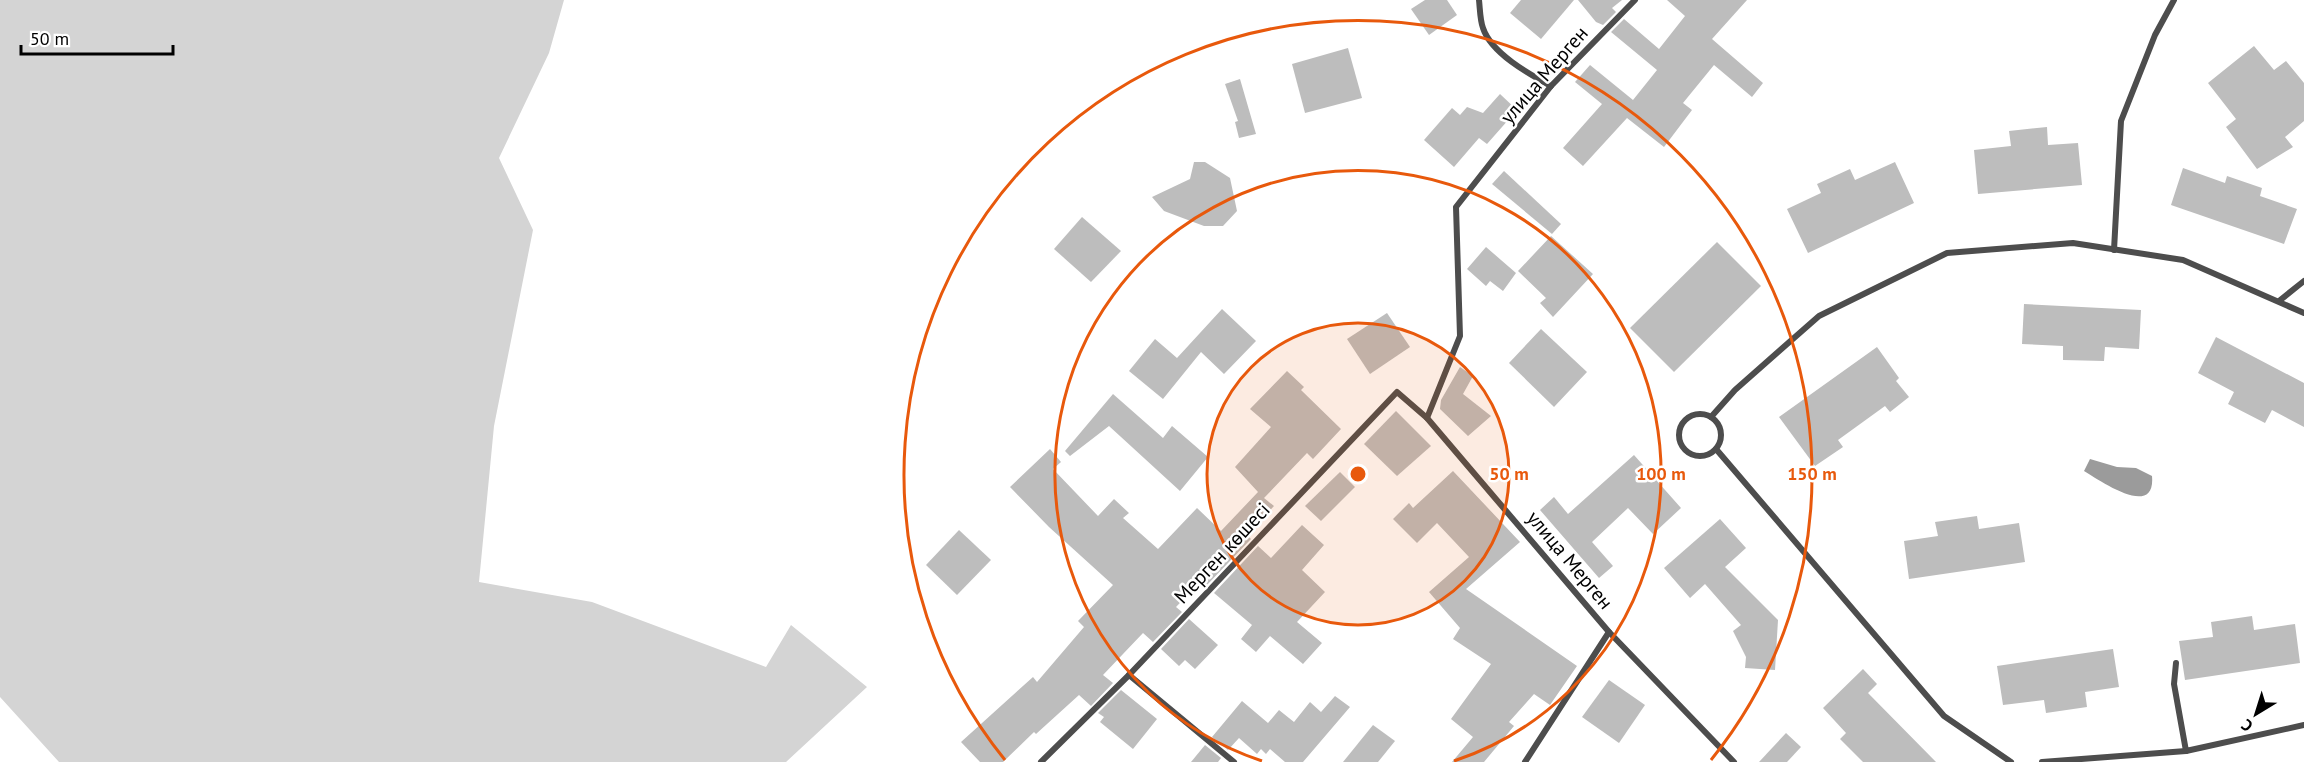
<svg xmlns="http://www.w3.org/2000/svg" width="2304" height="762" font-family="'PT Sans',sans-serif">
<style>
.green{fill:#d4d4d4}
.water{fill:#9b9b9b}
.building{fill:#bdbdbd}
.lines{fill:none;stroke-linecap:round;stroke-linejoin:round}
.minor{stroke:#4d4d4d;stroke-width:6}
.ring{fill:none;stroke:#e8590c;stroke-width:3}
.labels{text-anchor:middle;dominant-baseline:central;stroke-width:5;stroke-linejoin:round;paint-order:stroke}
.street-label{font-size:20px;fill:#000;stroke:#fff}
.centre{fill:#e8590c;stroke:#fff;stroke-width:3}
.ring-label{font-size:18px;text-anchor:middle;font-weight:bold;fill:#e8590c;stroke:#fff;stroke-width:5;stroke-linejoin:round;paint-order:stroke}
</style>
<rect width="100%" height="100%" fill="#fff"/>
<!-- green -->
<polygon class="green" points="0,0 564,0 549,53 499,158 533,230 494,426 479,582 592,602 766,667 791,625 867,687 786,762 59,762 0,697"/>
<!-- water -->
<path class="water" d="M2090 459 2117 467 2136 468 2152 476C2156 520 2099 480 2084 471Z"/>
<!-- building -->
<g class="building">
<polygon points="1425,0 1447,0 1457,15 1429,35 1411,9"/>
<polygon points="1521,0 1574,0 1541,39 1510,13"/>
<polygon points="1578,0 1622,0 1612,8 1616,12 1603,25 1596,22"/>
<polygon points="1667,0 1747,0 1712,39 1763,83 1752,97 1714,65 1683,103 1692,110 1664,147 1627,118 1583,166 1563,148 1602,104 1575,82 1590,65 1633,100 1657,70 1611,32 1624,19 1659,49 1685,16"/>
<polygon points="2254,46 2274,70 2286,61 2304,83 2304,121 2285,137 2293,147 2257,169 2226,127 2236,119 2208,83"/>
<polygon points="1348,48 1362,98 1305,113 1292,64"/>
<polygon points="1240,79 1256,134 1239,138 1235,122 1238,121 1225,84"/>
<polygon points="1500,94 1517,110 1487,144 1479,138 1454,167 1424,140 1452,108 1460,115 1467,107 1483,113"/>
<polygon points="2047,127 2048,145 2078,143 2082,185 1978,194 1974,150 2011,146 2009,131"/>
<polygon points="1194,162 1205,162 1230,178 1237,211 1223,226 1204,226 1164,211 1152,197 1190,179"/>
<polygon points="1895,162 1914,203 1808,253 1787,209 1821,193 1817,184 1850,169 1855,180"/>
<polygon points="2183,168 2225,183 2227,176 2262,188 2260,196 2297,209 2284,244 2171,205"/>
<polygon points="1504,171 1561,224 1552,234 1492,184"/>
<polygon points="1082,217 1121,251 1091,282 1054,249"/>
<polygon points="1551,236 1593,274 1553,317 1540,303 1546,298 1518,271"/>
<polygon points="1717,242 1761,286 1674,372 1630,328"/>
<polygon points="1486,247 1516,273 1503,291 1490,281 1486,286 1467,269"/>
<polygon points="2024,304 2141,310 2139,349 2105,347 2104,361 2063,360 2063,346 2022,344"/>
<polygon points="1222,309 1256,341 1224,374 1201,352 1163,399 1129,371 1155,339 1177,358"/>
<polygon points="1387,313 1410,347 1370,374 1347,339"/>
<polygon points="1541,329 1587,372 1554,407 1509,363"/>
<polygon points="2216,337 2304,383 2304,427 2272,410 2265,423 2228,404 2234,392 2198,373"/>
<polygon points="1877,347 1899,378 1896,381 1909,397 1890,412 1885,406 1838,440 1843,447 1815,466 1779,417"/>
<polygon points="1460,367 1473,376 1463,394 1491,416 1468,436 1440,409 1441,400"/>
<polygon points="1287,371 1304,387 1301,390 1341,429 1313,459 1307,453 1264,498 1274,506 1247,535 1251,539 1206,586 1201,581 1176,607 1182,612 1153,642 1143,633 1103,675 1113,683 1091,706 1079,695 1036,734 1034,732 1003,762 980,762 961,742 1033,677 1037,682 1084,627 1078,621 1113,585 1049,527 1010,487 1050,449 1061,462 1053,469 1098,516 1114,499 1129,513 1123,518 1158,549 1197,508 1221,531 1258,492 1235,467 1271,427 1250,409"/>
<polygon points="1113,394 1163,438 1172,426 1208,457 1180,491 1109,426 1070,456 1065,451"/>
<polygon points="1396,411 1431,446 1397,476 1364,444"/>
<polygon points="1634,455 1681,508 1653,534 1628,508 1592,542 1613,566 1599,578 1540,510 1554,497 1568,514"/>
<polygon points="1453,471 1520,542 1466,589 1577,666 1550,705 1534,694 1509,722 1514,726 1484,762 1452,762 1473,737 1451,719 1491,664 1453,639 1460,628 1429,592 1469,557 1437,523 1417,543 1393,519 1409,503 1413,508"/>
<polygon points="1340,472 1355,487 1321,521 1305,506"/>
<polygon points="1977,516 1979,529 2019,523 2025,562 1909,579 1904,541 1938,536 1935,522"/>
<polygon points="1720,519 1746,548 1725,567 1778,620 1775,670 1745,668 1746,657 1733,631 1741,625 1705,584 1690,598 1664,568"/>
<polygon points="1302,525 1324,545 1302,570 1325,592 1297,622 1322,643 1303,664 1270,636 1256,652 1241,639 1252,625 1214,593 1258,546 1271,558"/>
<polygon points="959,530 991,560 957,595 926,565"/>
<polygon points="2252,616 2254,630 2295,624 2300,663 2185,680 2179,641 2213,637 2211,622"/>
<polygon points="1189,619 1218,645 1195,669 1185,660 1179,666 1161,649"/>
<polygon points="2113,649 2119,687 2085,692 2087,707 2046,713 2044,700 2003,705 1997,666"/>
<polygon points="1863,669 1877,684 1868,693 1936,762 1863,762 1840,739 1846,733 1823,708"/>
<polygon points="1609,680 1645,705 1619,743 1582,717"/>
<polygon points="1121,690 1157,719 1133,749 1100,722 1104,717 1098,713"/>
<polygon points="1335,696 1350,707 1303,762 1285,762 1270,749 1266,754 1261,749 1257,754 1239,738 1228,750 1212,737 1242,701 1268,723 1279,710 1294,722 1310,702 1321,712"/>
<polygon points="1373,725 1395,741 1378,762 1343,762"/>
<polygon points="1786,733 1801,747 1787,762 1759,762"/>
<polygon points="1205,745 1221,758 1218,762 1191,762"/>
</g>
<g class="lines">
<!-- minor -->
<g class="minor">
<path d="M1479 0C1480 9 1480 20 1483 28 1491 53 1529 74 1551 86"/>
<polyline points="2114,250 2121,121 2155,35 2174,0"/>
<polyline points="2279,301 2304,281"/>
<circle cx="1700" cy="435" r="21"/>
<polyline points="1711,417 1735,390 1819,316 1947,253 2073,243 2183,260 2304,313"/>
<polyline points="1427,418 1460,336 1456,207 1551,86 1635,0"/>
<polyline points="1716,449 1944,716 2011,762"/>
<polyline points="2176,663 2174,684 2186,751 2304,725"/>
<polyline points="1129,675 1234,762"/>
<polyline points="1041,762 1129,675 1397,392 1427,418 1609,632 1734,762"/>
<polyline points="1525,762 1609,632"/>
<polyline points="2042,762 2186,751"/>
</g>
</g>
<!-- distance rings -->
<circle cx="1358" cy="474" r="151" fill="#e8590c" fill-opacity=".12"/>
<g class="ring">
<circle cx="1358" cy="474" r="151"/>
<path d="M1262 761A303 303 0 1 1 1454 761"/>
<path d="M1005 760A454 454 0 1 1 1711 760"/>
</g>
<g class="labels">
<!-- street labels -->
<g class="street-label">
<text transform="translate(1544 75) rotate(-49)">улица Мерген</text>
<text transform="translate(1222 553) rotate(-47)">Мерген көшесі</text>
<text transform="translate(1570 560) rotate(50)">улица Мерген</text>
</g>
</g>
<circle cx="1358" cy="474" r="9" class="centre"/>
<g class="ring-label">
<text x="1509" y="480">50 m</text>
<text x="1661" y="480">100 m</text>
<text x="1812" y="480">150 m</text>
</g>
<!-- north arrow -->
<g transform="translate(2256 714) rotate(218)" stroke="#ffffff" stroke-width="4.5" paint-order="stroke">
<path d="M0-4.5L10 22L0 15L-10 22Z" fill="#000000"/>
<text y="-9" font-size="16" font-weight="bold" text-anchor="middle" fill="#000000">С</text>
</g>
<!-- scale -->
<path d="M21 45v9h152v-9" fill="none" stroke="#000000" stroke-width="3"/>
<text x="30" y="45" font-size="18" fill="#000000" stroke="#ffffff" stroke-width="4.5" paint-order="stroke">50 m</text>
</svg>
